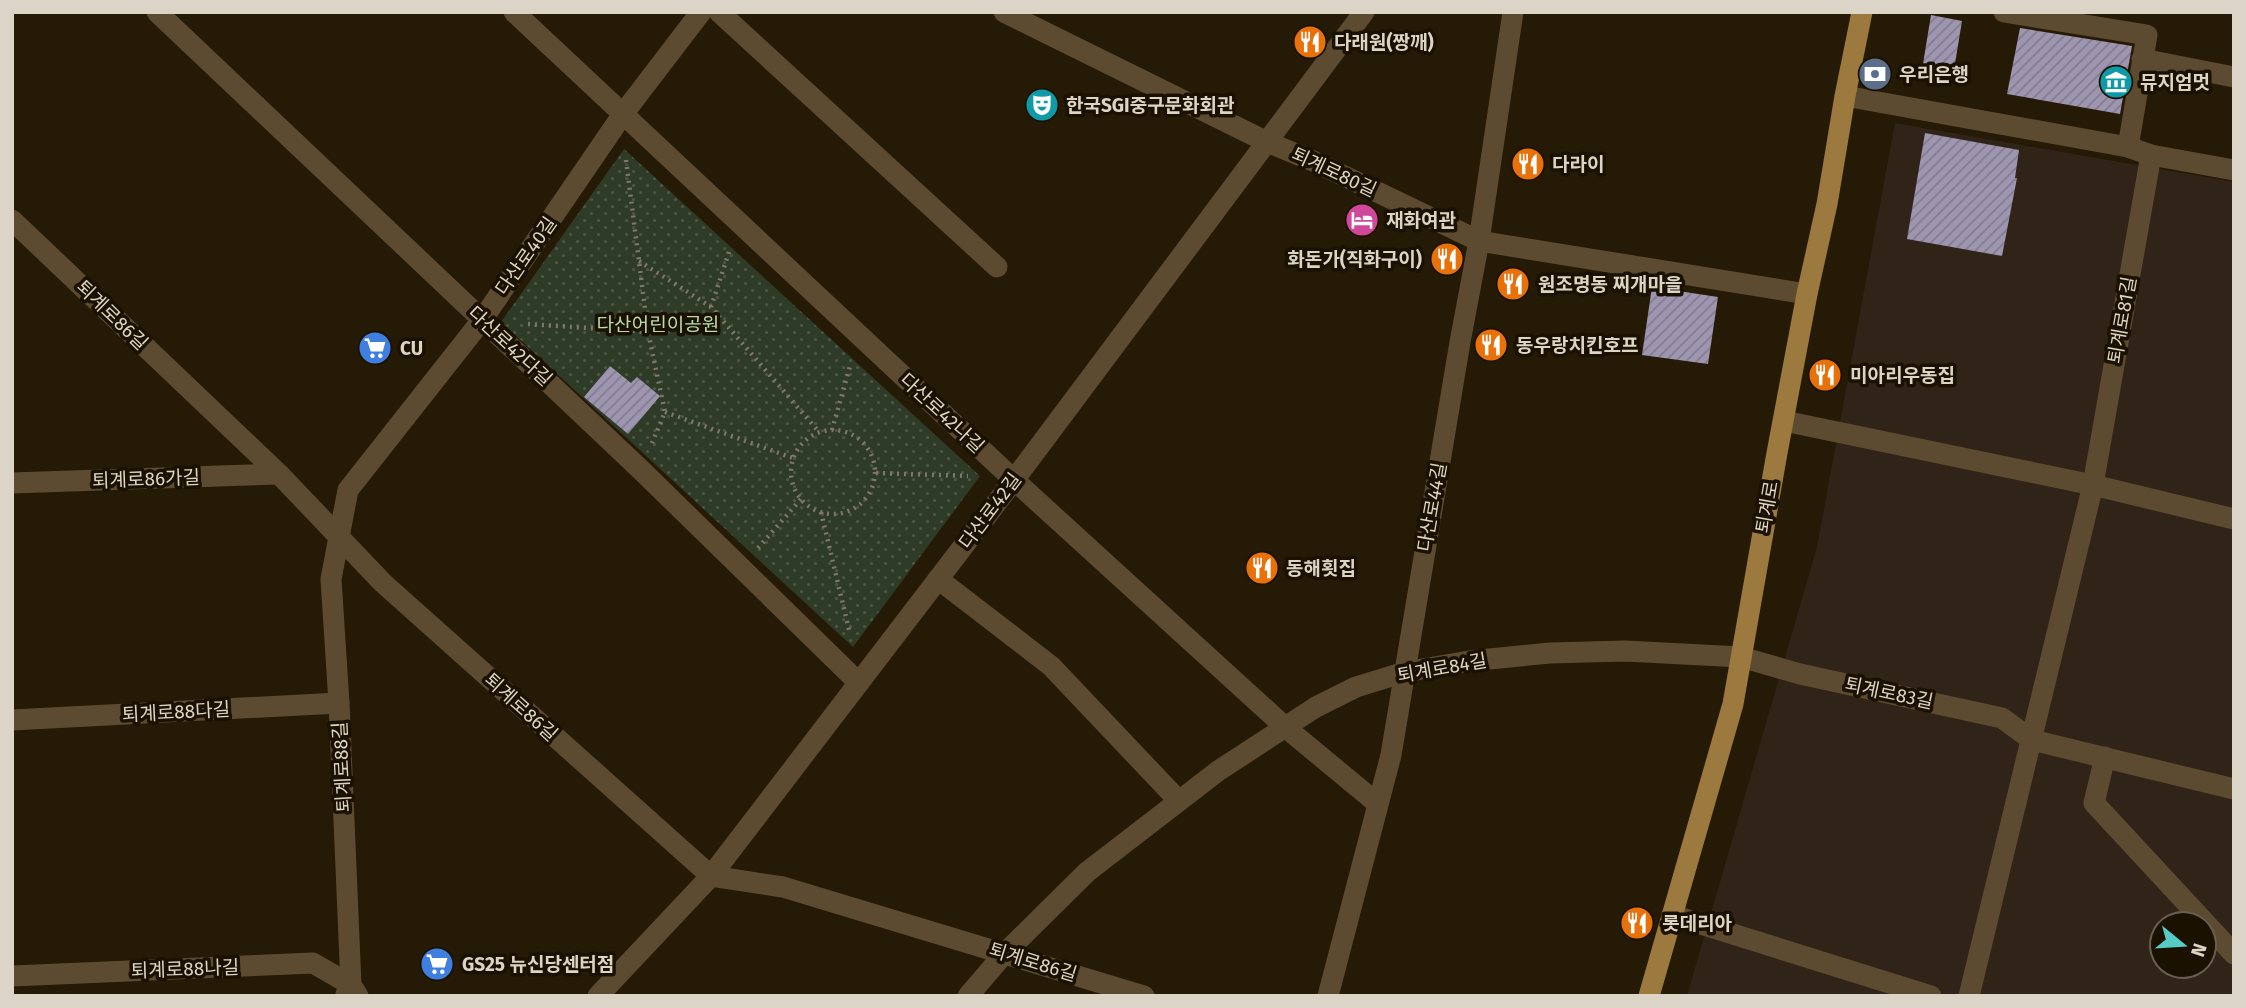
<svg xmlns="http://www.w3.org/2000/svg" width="2246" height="1008" font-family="'Fira Sans','Noto Sans KR',sans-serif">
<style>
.commercial{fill:#302418;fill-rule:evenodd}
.grass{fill:url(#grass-dots)}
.building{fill:url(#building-hatch)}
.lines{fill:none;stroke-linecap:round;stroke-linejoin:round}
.path{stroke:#817867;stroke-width:4.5;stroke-dasharray:2 5;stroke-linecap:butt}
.street{stroke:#5c4b30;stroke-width:21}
.primary{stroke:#9c793e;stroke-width:21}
.labels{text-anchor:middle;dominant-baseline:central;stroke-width:7;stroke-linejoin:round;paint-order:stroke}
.poi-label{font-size:19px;font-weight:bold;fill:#dcd5c7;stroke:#1b1100;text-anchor:start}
.street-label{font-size:19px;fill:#dcd5c7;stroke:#1b1100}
.park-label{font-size:19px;fill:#bbdcab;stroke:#1b1100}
</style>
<defs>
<pattern id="grass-dots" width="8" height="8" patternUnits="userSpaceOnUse" patternTransform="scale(1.75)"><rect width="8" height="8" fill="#2e3b27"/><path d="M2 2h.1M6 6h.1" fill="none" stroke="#4c5645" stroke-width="1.8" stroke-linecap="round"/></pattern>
<pattern id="building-hatch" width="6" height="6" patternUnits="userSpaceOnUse" patternTransform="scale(1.75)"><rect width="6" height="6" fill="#9e96b1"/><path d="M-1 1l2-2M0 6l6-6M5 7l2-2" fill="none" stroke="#827c8e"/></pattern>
</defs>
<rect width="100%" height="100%" fill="#251a05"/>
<!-- commercial -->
<path class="commercial" d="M1895 123 2234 182V996H1687L1817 547ZM2162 924H2204V966H2162Z"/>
<!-- grass -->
<polygon class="grass" points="624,149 980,476 853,647 501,322"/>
<!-- building -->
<g class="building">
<polygon points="1931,15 1962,21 1952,82 1921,76"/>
<polygon points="2020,28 2132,46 2120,114 2007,94"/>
<polygon points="1925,133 2019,150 2015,178 2017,178 2002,256 1907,239"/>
<polygon points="1652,287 1718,297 1708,364 1642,355"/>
<polygon points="610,366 631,383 637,377 660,396 628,434 584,397"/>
</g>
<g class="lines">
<!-- path -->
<g class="path">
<polyline points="626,160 648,332 665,412 652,443"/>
<polyline points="729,252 711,307 819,432"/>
<polyline points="639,261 711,307"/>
<polyline points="528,324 648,332"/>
<polyline points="665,412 793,458"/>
<circle cx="833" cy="472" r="42"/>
<polyline points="832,430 850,366"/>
<polyline points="876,473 968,476"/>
<polyline points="821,512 850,634"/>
<polyline points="758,548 801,499"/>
</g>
<!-- street -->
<g class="street">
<polyline points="157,12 640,469 859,683"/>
<polyline points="514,12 1014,480 1285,727 1378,804"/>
<polyline points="719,12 997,267"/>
<polyline points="1004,12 1267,142 1313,161 1479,241 1807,294"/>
<polyline points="2004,12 2147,35 2128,147"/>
<polyline points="2142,59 2234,77"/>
<polyline points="1845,96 2128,147 2151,155 2234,170"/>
<polyline points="12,220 279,474 383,583 711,876 783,887 1144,996"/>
<polyline points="1784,421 2093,485 2234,519"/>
<polyline points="12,483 279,474"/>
<polyline points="938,579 1051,666 1179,801"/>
<polyline points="12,720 339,703"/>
<polyline points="2105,757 2094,803 2234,954"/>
<polyline points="1672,915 1931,996"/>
<polyline points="12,976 313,963 351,985 346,994"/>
<polyline points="358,996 351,985 339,703 331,579 348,490 482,320 623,114 701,12"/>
<polyline points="598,996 711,876 1014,480 1364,12"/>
<polyline points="968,996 1004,954 1087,872 1218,771 1316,707 1356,687 1405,672 1469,661 1550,653 1625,651 1741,657 1800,674 2002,718 2032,740 2234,789"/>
<polyline points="1328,996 1391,755 1460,342 1479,241 1513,12"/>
<polyline points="1969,996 2093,485 2151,155"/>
</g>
<!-- primary -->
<polyline class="primary" points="1649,996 1733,704 1777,453 1807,294 1827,204 1845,96 1862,12"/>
</g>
<!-- icons -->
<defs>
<symbol id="restaurant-disc" viewBox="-11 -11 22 22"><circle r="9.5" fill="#e8710a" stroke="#1b1100"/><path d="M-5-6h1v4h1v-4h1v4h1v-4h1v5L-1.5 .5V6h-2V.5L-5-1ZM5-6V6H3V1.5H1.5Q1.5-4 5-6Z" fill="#fff"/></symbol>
<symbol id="bank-disc" viewBox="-11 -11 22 22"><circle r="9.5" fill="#5c6f8a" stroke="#1b1100"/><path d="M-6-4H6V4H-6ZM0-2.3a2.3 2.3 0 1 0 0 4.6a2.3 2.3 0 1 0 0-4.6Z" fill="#fff"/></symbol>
<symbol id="museum-disc" viewBox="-11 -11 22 22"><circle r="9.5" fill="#0f9aa8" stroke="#1b1100"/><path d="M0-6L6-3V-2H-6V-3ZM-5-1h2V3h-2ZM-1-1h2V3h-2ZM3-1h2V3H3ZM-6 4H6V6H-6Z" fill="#fff"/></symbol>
<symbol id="theatre-disc" viewBox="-11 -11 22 22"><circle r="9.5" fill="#0f9aa8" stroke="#1b1100"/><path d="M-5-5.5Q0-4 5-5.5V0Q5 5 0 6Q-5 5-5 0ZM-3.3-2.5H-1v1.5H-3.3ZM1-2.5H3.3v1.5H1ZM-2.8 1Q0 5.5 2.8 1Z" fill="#fff"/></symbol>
<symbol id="hotel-disc" viewBox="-11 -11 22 22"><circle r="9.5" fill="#d1479c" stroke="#1b1100"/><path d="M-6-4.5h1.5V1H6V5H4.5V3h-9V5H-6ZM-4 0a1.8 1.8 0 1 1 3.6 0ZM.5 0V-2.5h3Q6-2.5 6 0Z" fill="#fff"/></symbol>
<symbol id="supermarket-disc" viewBox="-11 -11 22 22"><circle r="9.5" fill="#3f7fe0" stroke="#1b1100"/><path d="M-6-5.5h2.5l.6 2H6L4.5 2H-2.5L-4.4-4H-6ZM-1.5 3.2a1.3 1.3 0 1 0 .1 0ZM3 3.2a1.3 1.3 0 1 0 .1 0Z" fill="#fff"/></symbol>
</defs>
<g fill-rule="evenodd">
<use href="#restaurant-disc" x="1291" y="23" width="38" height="38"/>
<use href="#bank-disc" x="1856" y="55" width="38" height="38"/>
<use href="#museum-disc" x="2097" y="63" width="38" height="38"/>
<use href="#theatre-disc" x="1023" y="86" width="38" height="38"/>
<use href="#restaurant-disc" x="1509" y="145" width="38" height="38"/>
<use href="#hotel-disc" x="1343" y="201" width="38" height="38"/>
<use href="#restaurant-disc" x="1428" y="240" width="38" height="38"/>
<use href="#restaurant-disc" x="1494" y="265" width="38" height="38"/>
<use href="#restaurant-disc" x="1472" y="326" width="38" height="38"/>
<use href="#supermarket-disc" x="356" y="329" width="38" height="38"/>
<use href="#restaurant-disc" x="1806" y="356" width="38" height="38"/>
<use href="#restaurant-disc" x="1243" y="549" width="38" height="38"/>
<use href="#restaurant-disc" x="1618" y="904" width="38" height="38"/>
<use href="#supermarket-disc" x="418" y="945" width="38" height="38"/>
</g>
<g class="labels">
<!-- poi labels -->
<g class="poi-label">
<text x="1334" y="42">다래원(짱깨)</text>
<text x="1899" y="74">우리은행</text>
<text x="2140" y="82">뮤지엄멋</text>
<text x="1066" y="105">한국SGI중구문화회관</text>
<text x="1552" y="164">다라이</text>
<text x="1386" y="220">재화여관</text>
<text x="1422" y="259" text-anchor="end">화돈가(직화구이)</text>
<text x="1538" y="284">원조명동 찌개마을</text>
<text x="1516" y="345">동우랑치킨호프</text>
<text x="400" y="348">CU</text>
<text x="1850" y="375">미아리우동집</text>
<text x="1286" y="568">동해횟집</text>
<text x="1662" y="923">롯데리아</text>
<text x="462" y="964">GS25 뉴신당센터점</text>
</g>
<!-- street labels -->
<g class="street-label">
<text transform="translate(1334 172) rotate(25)">퇴계로80길</text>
<text transform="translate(526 256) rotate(-55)">다산로40길</text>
<text transform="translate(112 315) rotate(44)">퇴계로86길</text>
<text transform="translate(2122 320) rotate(-80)">퇴계로81길</text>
<text transform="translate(510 346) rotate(43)">다산로42다길</text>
<text transform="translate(942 413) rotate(43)">다산로42나길</text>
<text transform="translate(146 479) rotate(-2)">퇴계로86가길</text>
<text transform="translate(1432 507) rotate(-80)">다산로44길</text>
<text transform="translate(1767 507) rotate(-80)">퇴계로</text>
<text transform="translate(990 511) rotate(-53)">다산로42길</text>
<text transform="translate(1442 668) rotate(-10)">퇴계로84길</text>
<text transform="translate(1889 693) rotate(12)">퇴계로83길</text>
<text transform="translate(521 707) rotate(42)">퇴계로86길</text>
<text transform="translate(176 712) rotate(-3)">퇴계로88다길</text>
<text transform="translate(342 767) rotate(-93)">퇴계로88길</text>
<text transform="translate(1033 962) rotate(17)">퇴계로86길</text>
<text transform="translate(185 969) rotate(-2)">퇴계로88나길</text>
</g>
<!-- park labels -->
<g class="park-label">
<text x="658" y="324">다산어린이공원</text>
</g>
</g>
<!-- border -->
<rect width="2246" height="1008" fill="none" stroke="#dcd5c7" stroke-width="28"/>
<!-- north arrow -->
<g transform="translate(2183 945) rotate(108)"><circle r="33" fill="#1b1100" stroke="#685f50" stroke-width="2"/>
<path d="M0-5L12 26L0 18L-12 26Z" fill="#55cdc6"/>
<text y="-10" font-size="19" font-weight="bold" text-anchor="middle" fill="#dcd5c7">N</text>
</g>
</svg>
